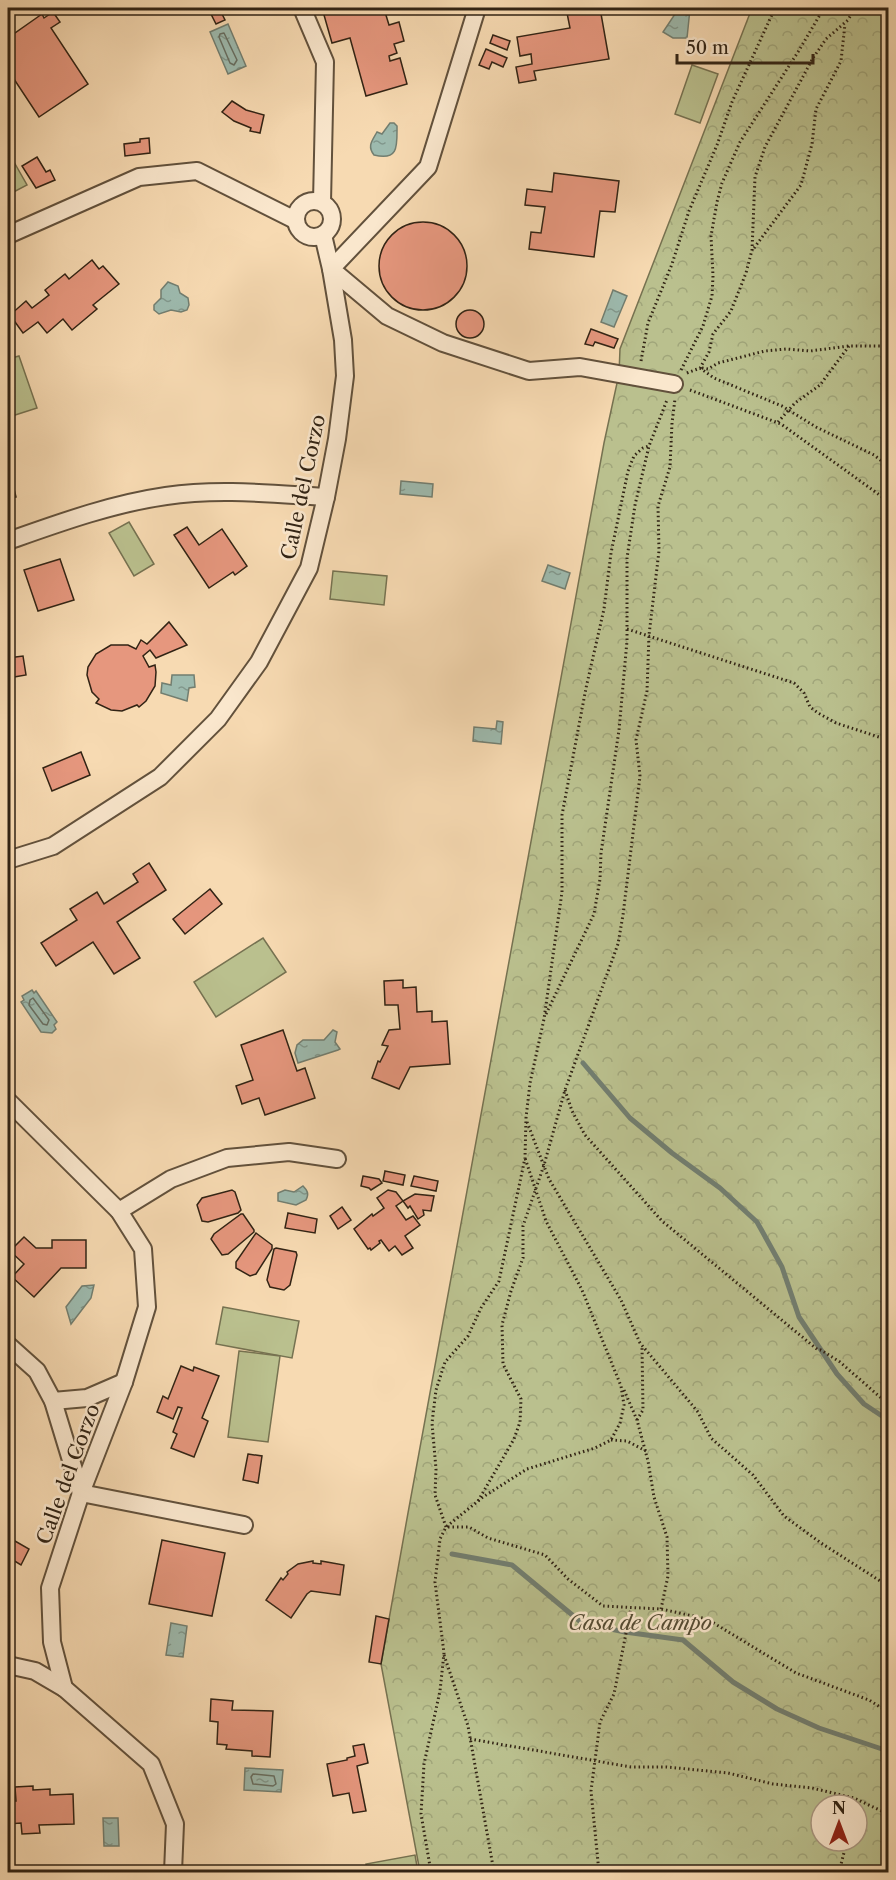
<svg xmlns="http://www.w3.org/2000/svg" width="896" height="1880" font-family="'Libre Caslon Text',serif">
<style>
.green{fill:#bac08e;stroke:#767251;stroke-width:1.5}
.forest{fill:url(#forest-crowns);stroke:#767251;stroke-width:1.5;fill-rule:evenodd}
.water{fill:url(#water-ripples);stroke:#727e70;stroke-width:1.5}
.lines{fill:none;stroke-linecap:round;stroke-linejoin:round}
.shore{stroke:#676e61;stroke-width:1.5}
.stream{stroke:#727e70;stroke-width:5}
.building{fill:#e6977e;stroke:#312314;stroke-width:1.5}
.street-casing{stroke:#62513c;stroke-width:20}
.path{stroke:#312314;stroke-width:3;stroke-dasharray:1.5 3;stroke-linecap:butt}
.street{stroke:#fae7cd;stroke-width:16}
.labels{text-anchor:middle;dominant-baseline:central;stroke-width:5;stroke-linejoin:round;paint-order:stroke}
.street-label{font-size:20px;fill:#312314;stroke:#fae7cd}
.park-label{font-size:20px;font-style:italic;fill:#534a32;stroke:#fae7cd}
</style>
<defs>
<pattern id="forest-crowns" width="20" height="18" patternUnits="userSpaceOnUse" patternTransform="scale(1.5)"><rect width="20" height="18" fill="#bac08e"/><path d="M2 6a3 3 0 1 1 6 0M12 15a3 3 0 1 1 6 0" fill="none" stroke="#a0a57a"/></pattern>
<pattern id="water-ripples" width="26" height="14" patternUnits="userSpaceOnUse" patternTransform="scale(1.5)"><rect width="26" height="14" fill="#9dbaae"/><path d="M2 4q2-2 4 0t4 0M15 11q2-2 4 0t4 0" fill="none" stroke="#81978c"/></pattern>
</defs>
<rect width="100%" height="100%" fill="#f7dab2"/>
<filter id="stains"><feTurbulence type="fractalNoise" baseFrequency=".00333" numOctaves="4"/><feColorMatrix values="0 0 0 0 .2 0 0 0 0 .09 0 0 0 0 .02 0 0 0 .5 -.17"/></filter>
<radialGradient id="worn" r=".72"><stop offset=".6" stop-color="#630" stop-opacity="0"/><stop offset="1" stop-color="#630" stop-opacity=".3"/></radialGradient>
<!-- green -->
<g class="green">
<polygon points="692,65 718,74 700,123 675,114"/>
<polygon points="14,162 27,185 8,195 8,166"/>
<polygon points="19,356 37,408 12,416 8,404 8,359"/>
<polygon points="129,522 154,564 134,576 109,533"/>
<polygon points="333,571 387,576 384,605 330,599"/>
<polygon points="263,938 286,972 216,1017 194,982"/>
<polygon points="223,1307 299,1321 292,1358 216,1344"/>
<polygon points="239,1351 280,1356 268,1442 228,1437"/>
<polygon points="415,1855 418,1872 368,1872 366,1864"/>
</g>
<!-- forest -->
<path class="forest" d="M752 8H888V1872H420L381 1664 408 1513 604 443 619 374 620 349ZM821 1805H857V1841H821Z"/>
<!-- water -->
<g class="water">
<polygon points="679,8 690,9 687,38 673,38 663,32"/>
<polygon points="228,24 246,66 228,74 210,32"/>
<path d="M390 123H394L397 126C397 146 399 161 374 155 367 146 372 141 377 132L382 134Z"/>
<polygon points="168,282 178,286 180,293 188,298 189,305 187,310 181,312 171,310 159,314 154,310 154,305 161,298 161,290"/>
<polygon points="613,290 627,296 614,327 601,322"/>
<polygon points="401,481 433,484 432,497 400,494"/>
<polygon points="548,565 570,573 565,589 542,581"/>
<polygon points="172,675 194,675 195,687 189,688 187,701 161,693 162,683 171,685"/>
<polygon points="497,721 503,722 501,744 473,741 474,727 496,729"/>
<polygon points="32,990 34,993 36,991 57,1022 54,1025 56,1029 52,1033 41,1032 21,1002 24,1000 22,996"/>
<polygon points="333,1030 337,1032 335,1042 340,1049 338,1050 298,1063 295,1053 297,1045 303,1040 324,1040"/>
<path d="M303 1186C308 1191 309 1194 306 1200L296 1205 278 1201V1193L285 1190 294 1192Z"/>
<polygon points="94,1285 91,1298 71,1324 66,1307 82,1286"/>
<polygon points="171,1623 187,1626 183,1657 166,1655"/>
<polygon points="245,1768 283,1770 281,1792 244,1790"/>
<polygon points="103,1818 118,1818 119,1846 104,1846"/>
</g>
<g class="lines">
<!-- shore -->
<g class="shore">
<polygon points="224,33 237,60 234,65 230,63 219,37 220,34"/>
<polygon points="33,998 49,1020 47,1025 43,1024 29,1005 30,1000"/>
<polygon points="253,1774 274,1776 276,1784 273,1786 253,1784 251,1777"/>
</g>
<!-- stream -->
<g class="stream">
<polyline points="583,1063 630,1118 672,1153 720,1188 757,1222 782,1267 799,1317 837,1374 864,1404 888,1420"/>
<polyline points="452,1554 512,1565 582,1623 625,1632 683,1640 733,1682 777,1709 819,1728 888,1751"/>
</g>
</g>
<!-- building -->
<g class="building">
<polygon points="322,8 341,8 342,10 353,8 375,8 376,14 385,12 389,25 399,22 404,41 394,44 397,53 389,56 390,61 400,58 407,84 366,96 350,38 332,43"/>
<polygon points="566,8 600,8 609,59 534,71 536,80 519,83 516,67 532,64 531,54 520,56 517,37 570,28"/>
<polygon points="220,10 225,20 216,24 211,14"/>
<polygon points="53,12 60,22 51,28 88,84 39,117 8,70 8,38 42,14 44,18"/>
<polygon points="493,35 510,41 507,50 490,43"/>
<polygon points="486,49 507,58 503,67 492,62 489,69 479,65"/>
<polygon points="232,101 246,110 264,115 260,133 250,131 251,128 234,121 222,112"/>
<polygon points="149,138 150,153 125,156 124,144 140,142 140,139"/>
<polygon points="37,157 46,172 50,170 55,180 36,188 22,166"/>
<polygon points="554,173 619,181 615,212 600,211 594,257 529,249 531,232 541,233 545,207 525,205 527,189 552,192"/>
<circle cx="423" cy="266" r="44"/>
<polygon points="92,260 99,269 103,266 119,284 93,305 97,309 72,330 63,319 47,333 38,322 23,333 10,315 26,301 32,308 49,295 45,290 65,274 69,279"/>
<circle cx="470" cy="324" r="14"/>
<polygon points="591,329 618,339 614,348 595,342 593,346 585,344"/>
<polygon points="11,477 16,497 8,499 8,478"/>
<polygon points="187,527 199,545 222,529 247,566 235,575 233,572 209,588 174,535"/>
<polygon points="60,559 74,600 38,611 24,570"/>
<polygon points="169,622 187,645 156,658 150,650 143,656 149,667 155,665 156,672 155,686 146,701 139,707 137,705 122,711 111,710 96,703 99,699 92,692 87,675 88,667 96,654 111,645 128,645 136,649 141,640 147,644"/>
<polygon points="23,656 26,675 8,678 8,658"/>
<polygon points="81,752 90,775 52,791 43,768"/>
<polygon points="149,863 166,890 117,922 140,958 114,974 93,942 56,966 41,943 77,920 70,909 97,892 104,904 138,882 133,874"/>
<polygon points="210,889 222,904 185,934 173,919"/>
<polygon points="403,980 403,988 416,987 417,1012 432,1011 432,1022 447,1021 450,1064 410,1067 399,1089 372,1078 378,1061 380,1062 388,1046 382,1045 389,1030 400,1029 398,1005 385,1005 384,981"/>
<polygon points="283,1030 297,1071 305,1068 315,1098 265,1115 259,1098 242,1104 236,1086 253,1080 241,1045"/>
<polygon points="385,1171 405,1175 403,1185 383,1181"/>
<polygon points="363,1176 379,1179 382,1183 371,1190 369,1188 361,1186"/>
<polygon points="414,1176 438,1181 436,1191 411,1186"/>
<polygon points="232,1190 235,1192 241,1210 238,1213 208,1222 202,1221 197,1205 202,1198"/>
<polygon points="388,1190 396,1192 403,1201 396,1206 406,1220 413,1216 420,1225 405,1236 413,1248 402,1255 395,1246 389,1251 381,1240 379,1241 380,1243 371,1250 370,1248 368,1249 354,1229 372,1214 373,1216 384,1208 377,1198"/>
<polygon points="415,1194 434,1196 431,1211 423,1210 424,1215 418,1219 410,1206 408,1208 403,1201"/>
<polygon points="342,1207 351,1220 338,1229 330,1216"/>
<polygon points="288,1213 317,1219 315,1233 285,1228"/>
<polygon points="241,1214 243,1214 254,1230 254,1232 228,1254 222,1255 211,1239 214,1234"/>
<polygon points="256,1233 272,1245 272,1249 256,1274 250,1276 236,1268 236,1262"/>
<polygon points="24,1237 36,1248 52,1248 52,1240 86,1240 86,1268 61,1268 34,1297 12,1277 24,1264 10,1251"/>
<polygon points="276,1248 296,1252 297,1255 290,1285 284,1290 270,1287 267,1280 274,1249"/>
<polygon points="181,1366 193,1371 194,1367 219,1376 202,1418 208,1421 194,1457 171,1448 177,1434 173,1432 182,1408 178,1407 173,1419 157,1412 163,1396 168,1399"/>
<polygon points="248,1454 262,1456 258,1483 243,1480"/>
<polygon points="8,1537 29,1549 21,1565 8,1557"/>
<polygon points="162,1540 225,1553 212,1616 149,1604"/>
<polygon points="313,1561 313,1563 321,1564 321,1561 344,1565 340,1595 311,1591 307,1594 291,1618 266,1600 281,1578 283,1580 288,1574 287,1572 298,1564"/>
<polygon points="376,1616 389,1619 381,1664 369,1662"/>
<polygon points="211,1699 233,1701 232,1710 273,1711 270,1757 252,1756 252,1751 226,1749 227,1745 217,1744 218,1722 210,1721"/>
<polygon points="364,1744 368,1763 357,1766 366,1811 353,1813 349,1793 333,1796 327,1764 347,1760 347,1758 355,1756 353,1746"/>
<polygon points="33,1786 33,1790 50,1789 50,1795 73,1794 74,1824 39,1825 40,1833 22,1834 21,1823 8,1824 8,1801 16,1801 15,1787"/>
</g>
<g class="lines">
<defs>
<g id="street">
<polyline points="302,8 325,62 322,202"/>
<polyline points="477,8 428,167 331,269 387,316 443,343 529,371 580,367 674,384"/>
<circle cx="314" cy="219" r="18"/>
<polyline points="8,235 139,177 197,171 295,220"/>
<path d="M8 541C59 523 111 504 166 496 219 488 273 494 326 497"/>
<polyline points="8,860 53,846 160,777 218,719 259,662 309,568 326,497 337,439 345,376 343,340 331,269 323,235"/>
<polyline points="8,1101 119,1211 143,1249 147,1307 124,1382 81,1493 50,1588 52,1642 64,1688 151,1764 175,1824 173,1872"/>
<polyline points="119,1211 171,1179 227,1158 289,1152 337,1159"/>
<polyline points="8,1345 37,1371 53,1401 81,1493 244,1525"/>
<polyline points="53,1401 87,1398 124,1382"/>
<polyline points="8,1665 35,1671 64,1688"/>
</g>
</defs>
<!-- street casing -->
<use href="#street" class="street-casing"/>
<!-- path -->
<g class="path">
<polyline points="754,248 801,185 812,144 816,109 841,61 845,24"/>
<polyline points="641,361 648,323 672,264 689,211 717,145 732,102 775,8"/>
<polyline points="700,368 714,378 782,406 816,427 874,455 888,466"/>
<polyline points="702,368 708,369 718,363 765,351 786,349 810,351 849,346 888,346"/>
<polyline points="681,370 703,326 712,296 713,276 711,236 717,202 722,183 740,142 798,52 824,8"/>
<polyline points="687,373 700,368 709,352 713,334 731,311 746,273 752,250 755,177 765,147 813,58 826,39 848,20 855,8"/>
<polyline points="690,390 781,424 888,501"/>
<polyline points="778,422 795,403 820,385 849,346"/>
<polyline points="627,629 794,683 804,693 810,707 818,713 836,723 888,740"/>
<polyline points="546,1014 594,914 600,879 601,853 619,730 627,641 627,558 635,505 649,446 667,400"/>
<polyline points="565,1090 572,1111 585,1135 662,1221 818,1350 821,1350 840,1362 888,1404"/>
<polyline points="527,1122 549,1179 621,1300 640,1343 698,1412 711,1438 753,1475 784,1516 821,1543 888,1586"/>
<polyline points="624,1390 637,1420 648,1461 654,1497 667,1537 668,1576 661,1609"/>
<polyline points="637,1420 643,1410 642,1347"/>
<polyline points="611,1440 627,1441 646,1451"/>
<polyline points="478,1501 514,1439 520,1422 521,1399 503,1364 502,1325 511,1291 523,1258 523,1226 544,1165 565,1090 618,944 623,915 640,776 636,740 647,691 649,635 659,551 658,506 670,467 672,423 675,399"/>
<polyline points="446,1527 435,1495 436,1469 432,1423 436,1390 445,1362 468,1336 481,1308 499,1281 525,1158 526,1118 530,1083 544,1019 562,892 562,815 586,688 604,609 611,553 628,471 634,456 643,448 649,446"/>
<polyline points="448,1527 469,1527 488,1538 545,1555 568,1579 603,1606 661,1609 707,1619 796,1673 869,1700 888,1712"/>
<polyline points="444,1655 468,1726 494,1872"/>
<polyline points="470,1739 631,1767 667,1767 728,1773 773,1784 812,1788 854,1798 888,1814"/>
<polyline points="431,1872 421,1814 424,1764 440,1691 444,1653 435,1582 440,1539 446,1527 483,1497 527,1469 595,1448 611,1440 620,1423 624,1405 621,1386 582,1290 546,1221 525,1158"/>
<polyline points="599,1872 591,1791 600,1722 614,1694 631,1608"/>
<polyline points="839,1872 847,1841"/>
</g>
<!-- street -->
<use href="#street" class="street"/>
</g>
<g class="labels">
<!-- street labels -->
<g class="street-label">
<text transform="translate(303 487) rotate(-78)">Calle del Corzo</text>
<text transform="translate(68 1474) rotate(-70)">Calle del Corzo</text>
</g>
<!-- park labels -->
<g class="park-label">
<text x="640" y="1623">Casa de Campo</text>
</g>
</g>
<!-- margin -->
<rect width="896" height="1880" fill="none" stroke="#f7dab2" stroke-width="30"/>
<rect x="9" y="9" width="878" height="1862" fill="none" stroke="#312314" stroke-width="3"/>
<rect x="15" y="15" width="866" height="1850" fill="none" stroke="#312314" stroke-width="1.5"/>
<!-- north arrow -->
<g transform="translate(839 1823)"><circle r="28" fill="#fae7cd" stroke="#aa9983" stroke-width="1.5"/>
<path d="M0-4.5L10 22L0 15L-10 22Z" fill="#8f2418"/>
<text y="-9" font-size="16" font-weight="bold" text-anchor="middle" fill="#312314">N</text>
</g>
<!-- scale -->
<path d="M677 54v9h136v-9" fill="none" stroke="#312314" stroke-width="3"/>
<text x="686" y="54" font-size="18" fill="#312314" stroke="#fae7cd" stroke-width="4.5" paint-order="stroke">50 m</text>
<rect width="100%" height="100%" filter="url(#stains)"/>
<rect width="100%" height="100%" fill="url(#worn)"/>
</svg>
